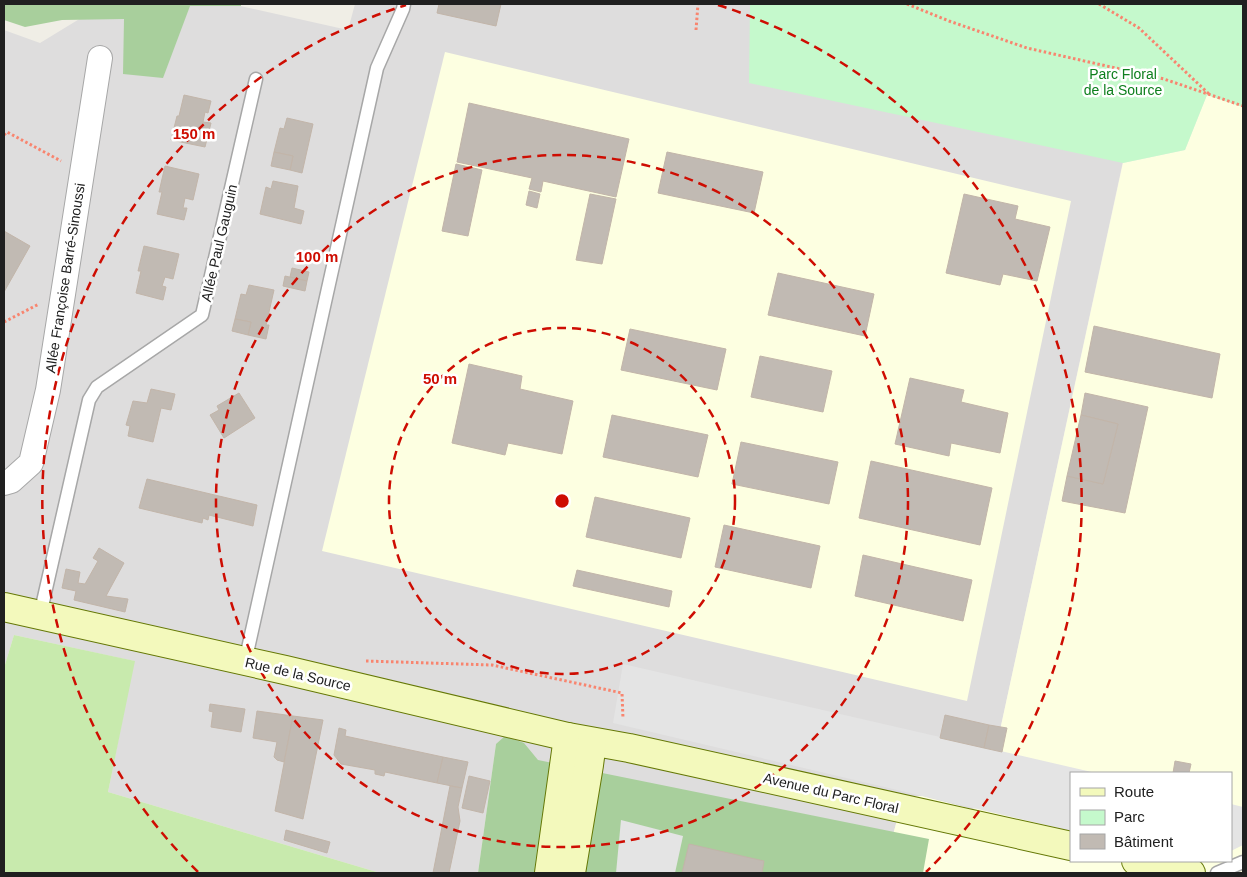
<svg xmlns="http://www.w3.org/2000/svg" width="1247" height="877" font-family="Arial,sans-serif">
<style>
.residential{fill:#dedddd}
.education{fill:#fdffe1;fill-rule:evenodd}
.grass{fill:#c8eaad}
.forest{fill:#a8cf9c}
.park{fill:#c5f9cc}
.parking{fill:#e4e4e4}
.building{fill:#c1bab3;stroke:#c2b5a9}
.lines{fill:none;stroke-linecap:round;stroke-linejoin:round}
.lane-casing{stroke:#a7a7a7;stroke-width:15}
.street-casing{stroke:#a7a7a7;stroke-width:26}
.secondary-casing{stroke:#657806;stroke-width:30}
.path{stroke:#f8856f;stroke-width:3;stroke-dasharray:2.5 2.5;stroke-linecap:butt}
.lane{stroke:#fff;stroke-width:12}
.street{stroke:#fff;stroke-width:24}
.secondary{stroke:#f3f9bc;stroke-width:28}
.ring{fill:none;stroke:#ce0d02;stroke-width:2.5;stroke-dasharray:9 6}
.labels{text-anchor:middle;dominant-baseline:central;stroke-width:5;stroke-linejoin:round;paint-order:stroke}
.park-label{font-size:14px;fill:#0d7f1d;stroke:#fff}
.street-label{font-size:14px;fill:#202020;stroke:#fff}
.centre{fill:#ce0d02;stroke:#fff;stroke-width:2.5}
.ring-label{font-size:15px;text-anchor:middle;font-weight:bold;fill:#ce0d02;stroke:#fff;stroke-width:5;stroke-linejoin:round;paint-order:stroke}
</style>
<rect width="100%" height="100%" fill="#f0eee6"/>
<!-- residential -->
<polygon class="residential" points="104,4 231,4 348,30 355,4 1157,4 986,795 980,807 972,809 922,796 902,802 891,842 535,873 496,744 478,873 380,873 108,792 134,661 14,635 4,668 4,30 40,43"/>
<!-- education -->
<g class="education">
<polygon points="445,52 1071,201 967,701 322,551"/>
<path d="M1207 95 1243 107V873H886L891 842 902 802 909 796H922L972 809 980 807 986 795 1123 163 1185 150ZM1071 773H1231V861H1071Z"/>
</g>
<!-- grass -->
<polygon class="grass" points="14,635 135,661 108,792 380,873 4,873 4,668"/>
<!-- forest -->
<g class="forest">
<polygon points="4,4 241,4 241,6 190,6 163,78 123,74 124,19 62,20 25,27 4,20"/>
<polygon points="505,736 524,743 538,760 929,839 923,873 478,873 496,744"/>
</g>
<!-- park -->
<polygon class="park" points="750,4 1243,4 1243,107 1207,95 1185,150 1123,163 749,83"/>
<!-- parking -->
<g class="parking">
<polygon points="623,664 1096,773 1071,773 1071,831 613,723"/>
<polygon points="1231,804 1243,807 1243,845 1231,851"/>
<polygon points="621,820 683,836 675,873 616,873"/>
</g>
<!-- building -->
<g class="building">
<polygon points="439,4 501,4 496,26 437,13"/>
<polygon points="184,95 211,101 208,113 205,112 203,122 211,123 205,147 171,140 177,116 179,116"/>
<polygon points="469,103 629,139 616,197 543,181 541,192 529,189 532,178 457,162"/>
<polygon points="287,118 313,124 302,173 290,170 293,156 274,152 280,128 284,129"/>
<polygon points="274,152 293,156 290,170 271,166"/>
<polygon points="667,152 763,172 754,213 658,193"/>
<polygon points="456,164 482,170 468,236 442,231"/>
<polygon points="165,166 199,174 193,200 185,198 183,208 187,208 184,220 157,214 162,192 159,192"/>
<polygon points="273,181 298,186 294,208 304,211 301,224 260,214 266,187 271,189"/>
<polygon points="529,191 540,194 537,208 526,205"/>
<polygon points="590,194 616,199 602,264 576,260"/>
<polygon points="964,194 1018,206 1015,219 1050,227 1037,281 1003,274 1000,285 946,273"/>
<polygon points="4,231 30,246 4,292"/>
<polygon points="144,246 179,254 173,279 165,277 162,286 166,287 163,300 136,293 141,271 138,271"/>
<polygon points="292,268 309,272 307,281 290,277"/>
<polygon points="778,273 874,294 865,336 768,315"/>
<polygon points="285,276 307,281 305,291 283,286"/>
<polygon points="249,285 274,290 266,325 269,325 266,339 248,335 251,322 235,319 241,294 246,295"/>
<polygon points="235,319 251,322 248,335 232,331"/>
<polygon points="1094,326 1220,354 1212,398 1085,372"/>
<polygon points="630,329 726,349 717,390 621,370"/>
<polygon points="760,356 832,371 823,412 751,397"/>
<polygon points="469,364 522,376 520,389 573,401 562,454 508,443 505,455 452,443"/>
<polygon points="910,378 964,390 961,402 1008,413 1000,453 951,443 949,456 895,444"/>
<polygon points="151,389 175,394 171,410 161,408 153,442 128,436 130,426 126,425 133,401 147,403"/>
<polygon points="239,393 255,418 224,438 210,415 219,410 217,406"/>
<polygon points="1085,393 1148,407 1125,513 1062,501 1067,476 1103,484 1118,424 1081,415"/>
<polygon points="612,415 708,435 698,477 603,457"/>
<polygon points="1081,415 1118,424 1103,484 1067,476"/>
<polygon points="741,442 838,462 829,504 732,484"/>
<polygon points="871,461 992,488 980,545 859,518"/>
<polygon points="147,479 257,505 253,526 209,515 208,520 203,518 202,523 139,508"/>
<polygon points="595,497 690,518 681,558 586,537"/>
<polygon points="724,525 820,546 811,588 715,567"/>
<polygon points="99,548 124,563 106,596 128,599 125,612 74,600 76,591 62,588 66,569 80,572 78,583 85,584 98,561 93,558"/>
<polygon points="863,555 972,580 963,621 855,596"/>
<polygon points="577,570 672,591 669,607 573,586"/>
<polygon points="210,704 245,709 241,732 211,727 213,712 209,711"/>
<polygon points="257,711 293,716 284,762 277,760 274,757 277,742 253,738"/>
<polygon points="945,715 989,725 984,748 940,738"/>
<polygon points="293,716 323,720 303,819 275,811"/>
<polygon points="989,725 1007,728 1002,752 984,748"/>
<polygon points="339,728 346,730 345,736 443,757 437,783 385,772 384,776 375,774 375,770 341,764 334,755"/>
<polygon points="443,757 468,762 462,788 437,783"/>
<polygon points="1175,761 1191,764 1189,773 1173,773"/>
<polygon points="469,776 490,781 483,813 462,808"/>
<polygon points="450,786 462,788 458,807 460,821 449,873 433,873"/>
<polygon points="286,830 330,842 327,853 284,840"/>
<polygon points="689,844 764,861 762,873 682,873"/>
</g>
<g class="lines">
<defs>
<g id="lane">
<polyline points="40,615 89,400 97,387 202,315 256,79"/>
<polyline points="245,662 377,68 403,9 404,4"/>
<polyline points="1217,873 1243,862"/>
</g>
<polyline id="street" points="4,483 11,481 31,463 48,390 100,58"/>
<g id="secondary">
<polyline points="4,607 285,670 568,737 629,748 1071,846"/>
<polyline points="1136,861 1191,873"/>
<polyline points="549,873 568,737"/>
<polyline points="571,873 589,765 592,742"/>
</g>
</defs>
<!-- lane casing -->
<use href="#lane" class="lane-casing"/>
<!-- street casing -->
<use href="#street" class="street-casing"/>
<!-- secondary casing -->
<use href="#secondary" class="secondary-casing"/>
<!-- path -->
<g class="path">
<polyline points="907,4 949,21 1027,48 1164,79 1243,106"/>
<polyline points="1099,4 1139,28 1209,94"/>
<polyline points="696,30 698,4"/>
<polyline points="4,135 7,132 61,161"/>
<polyline points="4,322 39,304"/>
<polyline points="366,661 492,665 622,693 623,719"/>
</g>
<!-- lane -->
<use href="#lane" class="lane"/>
<!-- street -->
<use href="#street" class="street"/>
<!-- secondary -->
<use href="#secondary" class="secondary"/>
</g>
<!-- distance rings -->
<g class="ring">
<circle cx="562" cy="501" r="173"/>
<circle cx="562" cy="501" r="346"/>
<path d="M198 872A520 520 0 0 1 406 5M718 5A520 520 0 0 1 926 872"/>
</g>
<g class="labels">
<!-- park labels -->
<g class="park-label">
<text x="1123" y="74">Parc Floral<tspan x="1123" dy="16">de la Source</tspan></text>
</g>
<!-- street labels -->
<g class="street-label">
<text transform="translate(219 243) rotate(-77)">Allée Paul Gauguin</text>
<text transform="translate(65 278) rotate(-81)">Allée Françoise Barré-Sinoussi</text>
<text transform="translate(298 674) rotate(13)">Rue de la Source</text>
<text transform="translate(831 793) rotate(13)">Avenue du Parc Floral</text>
</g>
</g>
<circle cx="562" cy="501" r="8" class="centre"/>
<g class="ring-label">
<text x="194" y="139">150 m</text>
<text x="317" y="262">100 m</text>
<text x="440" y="384">50 m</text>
</g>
<!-- border -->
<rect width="1247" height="877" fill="none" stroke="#202020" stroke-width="10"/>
<!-- legend -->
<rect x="1070" y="772" width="162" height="90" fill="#ffffff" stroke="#a6a6a6"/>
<rect x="1080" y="788" width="25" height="8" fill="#f3f9bc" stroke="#a6a6a6"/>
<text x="1114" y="797" font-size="15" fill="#202020">Route</text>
<rect x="1080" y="810" width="25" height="15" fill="#c5f9cc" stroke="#a6a6a6"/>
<text x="1114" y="822" font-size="15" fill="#202020">Parc</text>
<rect x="1080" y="834" width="25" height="15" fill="#c1bab3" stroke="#a6a6a6"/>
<text x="1114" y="847" font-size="15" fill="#202020">Bâtiment</text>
</svg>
